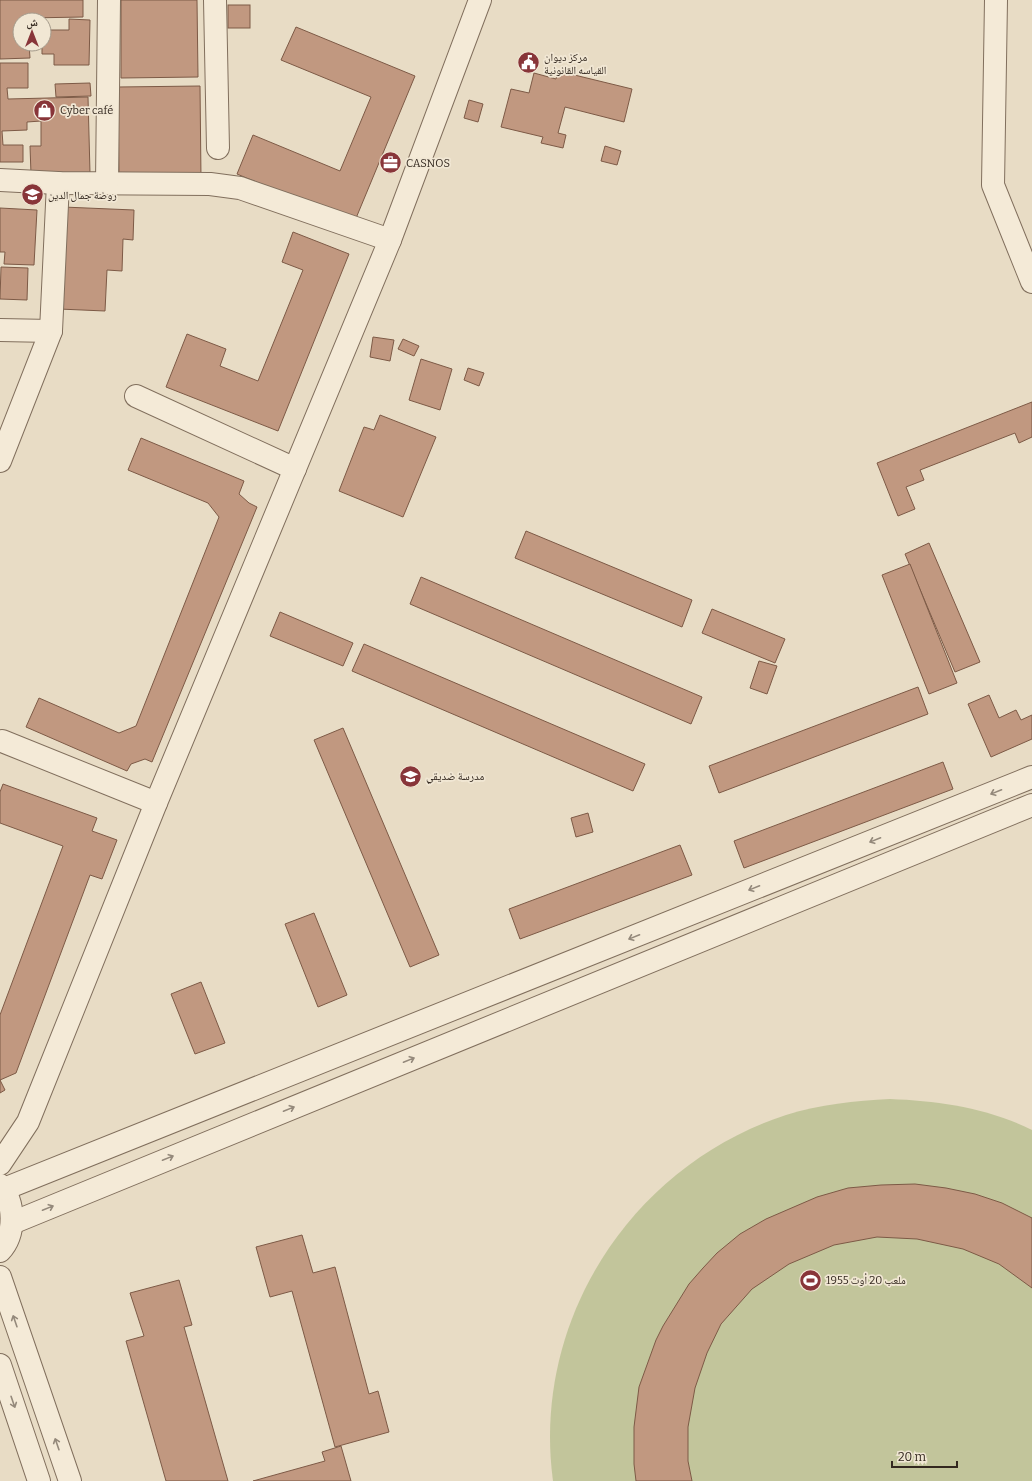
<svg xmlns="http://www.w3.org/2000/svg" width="1032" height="1481" font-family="Bitter,'Noto Naskh Arabic',serif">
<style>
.green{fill:#c2c59b}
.building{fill:#c19880;stroke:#7d5a46}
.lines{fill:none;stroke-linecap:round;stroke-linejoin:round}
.minor-casing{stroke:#816f5d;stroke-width:24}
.tertiary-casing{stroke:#816f5d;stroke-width:24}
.minor{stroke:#f4ead7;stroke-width:22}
.tertiary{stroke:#f4ead7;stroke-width:22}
.oneway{stroke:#94897b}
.labels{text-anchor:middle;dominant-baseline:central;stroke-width:3.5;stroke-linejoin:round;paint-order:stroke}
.poi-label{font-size:11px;fill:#33281f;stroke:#f1e7d4;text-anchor:start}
</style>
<rect width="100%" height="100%" fill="#e8dcc5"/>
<!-- green -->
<path class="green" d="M890 1099C939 1101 988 1108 1032 1130V1481H553C531 1320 632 1165 786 1115 820 1104 855 1101 890 1099Z"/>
<!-- building -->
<g class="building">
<polygon points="0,0 83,0 83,17 28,18 28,20 20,20 20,44 29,44 30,58 0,59"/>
<polygon points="121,0 197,0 198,77 121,78"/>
<rect x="228" y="5" width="22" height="23"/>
<polygon points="69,19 90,20 89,65 54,65 54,54 42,54 42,44 44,44 44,30 69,30"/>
<polygon points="296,27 415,76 354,223 237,174 253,135 340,171 371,97 281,60"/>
<polygon points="0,63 28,63 28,88 7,88 8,99 88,97 90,173 31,174 30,146 41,146 41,121 27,122 27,130 2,131 3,145 23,145 23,162 0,162"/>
<polygon points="558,71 632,89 624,122 565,107 558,133 566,135 563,148 541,143 543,137 501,127 511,89 529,93 534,73 556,79"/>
<polygon points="90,83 91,96 56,97 55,84"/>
<polygon points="200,86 201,178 119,179 118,87"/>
<polygon points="469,100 483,104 478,122 464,118"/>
<polygon points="605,146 621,151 617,165 601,161"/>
<polygon points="63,207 134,210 133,240 123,239 122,271 107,270 105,311 59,309"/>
<polygon points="0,208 37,210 34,265 4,264 5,252 0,252"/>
<polygon points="293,232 349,254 278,431 166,387 187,334 226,349 220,366 258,381 303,270 282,262"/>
<polygon points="1,267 28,268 27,300 0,299"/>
<polygon points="373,337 394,340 390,361 370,357"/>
<polygon points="403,339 419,346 414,356 398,349"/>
<polygon points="421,359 452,369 440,410 409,400"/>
<polygon points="468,368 484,373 479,386 464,380"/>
<polygon points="1032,402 1032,437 1019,443 1015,433 920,470 924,480 906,487 915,509 898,516 877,463"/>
<polygon points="380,415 436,437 403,517 339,491 364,427 374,430"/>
<polygon points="141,438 244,481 239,494 249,503 257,507 152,762 145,759 131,764 127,771 26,727 39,698 119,733 136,726 219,517 208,503 128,470"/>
<polygon points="526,531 692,600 682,627 515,558"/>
<polygon points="929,543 980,662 955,672 905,554"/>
<polygon points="910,564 957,683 929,694 882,575"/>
<polygon points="421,577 702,697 691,724 410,604"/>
<polygon points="712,609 785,639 775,663 702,633"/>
<polygon points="280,612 353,643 343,666 270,636"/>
<polygon points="364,644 645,764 633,791 352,671"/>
<polygon points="759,661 777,666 767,694 750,688"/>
<polygon points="918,687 928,714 719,793 709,766"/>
<polygon points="989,695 999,718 1016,710 1021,720 1032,715 1032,739 991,757 968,704"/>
<polygon points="343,728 439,955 410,967 314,740"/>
<polygon points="943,762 953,789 744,868 734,841"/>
<polygon points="3,784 97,818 92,831 117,840 102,879 90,875 16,1073 0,1080 5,1090 0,1093 0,1015 63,846 0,823 0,792"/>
<polygon points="588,813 593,832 576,837 571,818"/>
<polygon points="680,845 692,875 520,939 509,909"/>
<polygon points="314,913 347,995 318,1007 285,924"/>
<polygon points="201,982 225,1043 195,1054 171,994"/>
<polygon points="915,1184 946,1188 975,1194 1002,1203 1032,1218 1032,1288 999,1264 963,1249 917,1239 877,1237 834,1245 789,1264 752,1289 721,1324 707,1353 695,1388 688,1427 688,1461 692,1481 636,1481 634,1464 634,1427 639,1387 656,1340 663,1326 689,1284 703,1268 717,1253 740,1234 766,1219 817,1197 848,1188 881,1185"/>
<polygon points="302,1235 313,1273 335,1267 369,1394 378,1391 389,1432 335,1447 292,1291 270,1297 256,1247"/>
<polygon points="179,1280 192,1325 184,1327 228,1481 166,1481 126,1341 144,1336 130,1293"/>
<polygon points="341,1446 351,1481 253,1481 325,1461 322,1452"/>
</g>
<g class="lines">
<defs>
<g id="minor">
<polyline points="215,0 218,148"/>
<polyline points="996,0 993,185 1032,282"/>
<polyline points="0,180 58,183 210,184 240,188 390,240"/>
<polyline points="107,183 109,0"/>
<polyline points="0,330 51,331"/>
<polyline points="136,396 295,469"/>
<polyline points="0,461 51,331 58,183"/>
<polyline points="2,741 156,803"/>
<polyline points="0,1277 70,1481"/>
<polyline points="0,1365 39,1481"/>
</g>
<g id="tertiary">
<polyline points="0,1164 28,1122 156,803 390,240 480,0"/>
<path d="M0 1185C15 1202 16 1234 0 1251"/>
<polyline points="4,1189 1032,777"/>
<polyline points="12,1223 1032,805"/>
</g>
</defs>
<!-- minor casing -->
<use href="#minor" class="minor-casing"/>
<!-- tertiary casing -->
<use href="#tertiary" class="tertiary-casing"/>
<!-- minor -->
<use href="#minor" class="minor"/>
<!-- tertiary -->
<use href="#tertiary" class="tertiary"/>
</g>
<!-- one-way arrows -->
<defs><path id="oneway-shaft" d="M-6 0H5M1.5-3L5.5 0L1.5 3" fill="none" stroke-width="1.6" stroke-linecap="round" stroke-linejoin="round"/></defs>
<g class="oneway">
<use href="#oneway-shaft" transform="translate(996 792) rotate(158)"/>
<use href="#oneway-shaft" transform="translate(875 840) rotate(158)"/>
<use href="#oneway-shaft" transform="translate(754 888) rotate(158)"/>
<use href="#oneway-shaft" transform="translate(634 937) rotate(158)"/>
<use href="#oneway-shaft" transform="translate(409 1060) rotate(-22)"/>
<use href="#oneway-shaft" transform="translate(289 1109) rotate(-22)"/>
<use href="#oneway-shaft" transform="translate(168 1158) rotate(-22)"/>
<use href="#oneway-shaft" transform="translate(48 1208) rotate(-22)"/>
<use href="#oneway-shaft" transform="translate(15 1321) rotate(-109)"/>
<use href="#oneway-shaft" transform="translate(13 1402) rotate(71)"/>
<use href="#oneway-shaft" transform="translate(57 1444) rotate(-109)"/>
</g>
<!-- icons -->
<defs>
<symbol id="civic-disc" viewBox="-11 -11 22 22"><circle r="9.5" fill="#883539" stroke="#f1e7d4"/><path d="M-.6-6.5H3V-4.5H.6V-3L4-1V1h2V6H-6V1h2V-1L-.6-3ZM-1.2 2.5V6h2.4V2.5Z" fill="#fff"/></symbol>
<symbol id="shop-disc" viewBox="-11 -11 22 22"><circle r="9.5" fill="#883539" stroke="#f1e7d4"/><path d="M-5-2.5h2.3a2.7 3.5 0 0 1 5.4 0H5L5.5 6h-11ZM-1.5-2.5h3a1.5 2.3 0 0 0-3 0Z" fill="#fff"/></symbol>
<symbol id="office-disc" viewBox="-11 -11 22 22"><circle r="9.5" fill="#883539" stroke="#f1e7d4"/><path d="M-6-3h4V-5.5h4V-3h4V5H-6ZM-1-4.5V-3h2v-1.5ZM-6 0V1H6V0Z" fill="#fff"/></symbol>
<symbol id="school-disc" viewBox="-11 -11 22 22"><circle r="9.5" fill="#883539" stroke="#f1e7d4"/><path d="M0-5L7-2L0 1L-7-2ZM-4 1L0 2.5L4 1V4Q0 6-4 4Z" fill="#fff"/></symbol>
<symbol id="stadium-disc" viewBox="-11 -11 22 22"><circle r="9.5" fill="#883539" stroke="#f1e7d4"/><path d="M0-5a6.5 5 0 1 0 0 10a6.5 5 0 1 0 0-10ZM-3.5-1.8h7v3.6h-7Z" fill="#fff"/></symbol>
</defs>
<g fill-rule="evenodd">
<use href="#civic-disc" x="516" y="50" width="25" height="25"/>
<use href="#shop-disc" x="32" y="98" width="25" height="25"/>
<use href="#office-disc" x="378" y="150" width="25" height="25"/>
<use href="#school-disc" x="20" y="182" width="25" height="25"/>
<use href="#school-disc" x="398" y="764" width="25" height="25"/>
<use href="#stadium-disc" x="798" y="1268" width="25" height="25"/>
</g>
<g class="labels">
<!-- poi labels -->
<g class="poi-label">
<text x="544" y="57">مركز ديوان<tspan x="544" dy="13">القياسه القانونية</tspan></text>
<text x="60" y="110">Cyber café</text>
<text x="406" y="163">CASNOS</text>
<text x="48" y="195">روضة جمال الدين</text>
<text x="426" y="776">مدرسة ضديقي</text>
<text x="826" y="1280">ملعب 20 أوت 1955</text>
</g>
</g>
<!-- north arrow -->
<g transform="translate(32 32)"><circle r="19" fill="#f1e7d4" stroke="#a59b8c"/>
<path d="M0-3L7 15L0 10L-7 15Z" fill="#883539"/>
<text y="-6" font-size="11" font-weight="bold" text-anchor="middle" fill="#33281f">ش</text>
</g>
<!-- scale -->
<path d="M892 1461v6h65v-6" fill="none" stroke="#33281f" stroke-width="2"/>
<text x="898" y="1461" font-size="12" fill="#33281f" stroke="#f1e7d4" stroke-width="3" paint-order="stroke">20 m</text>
</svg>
